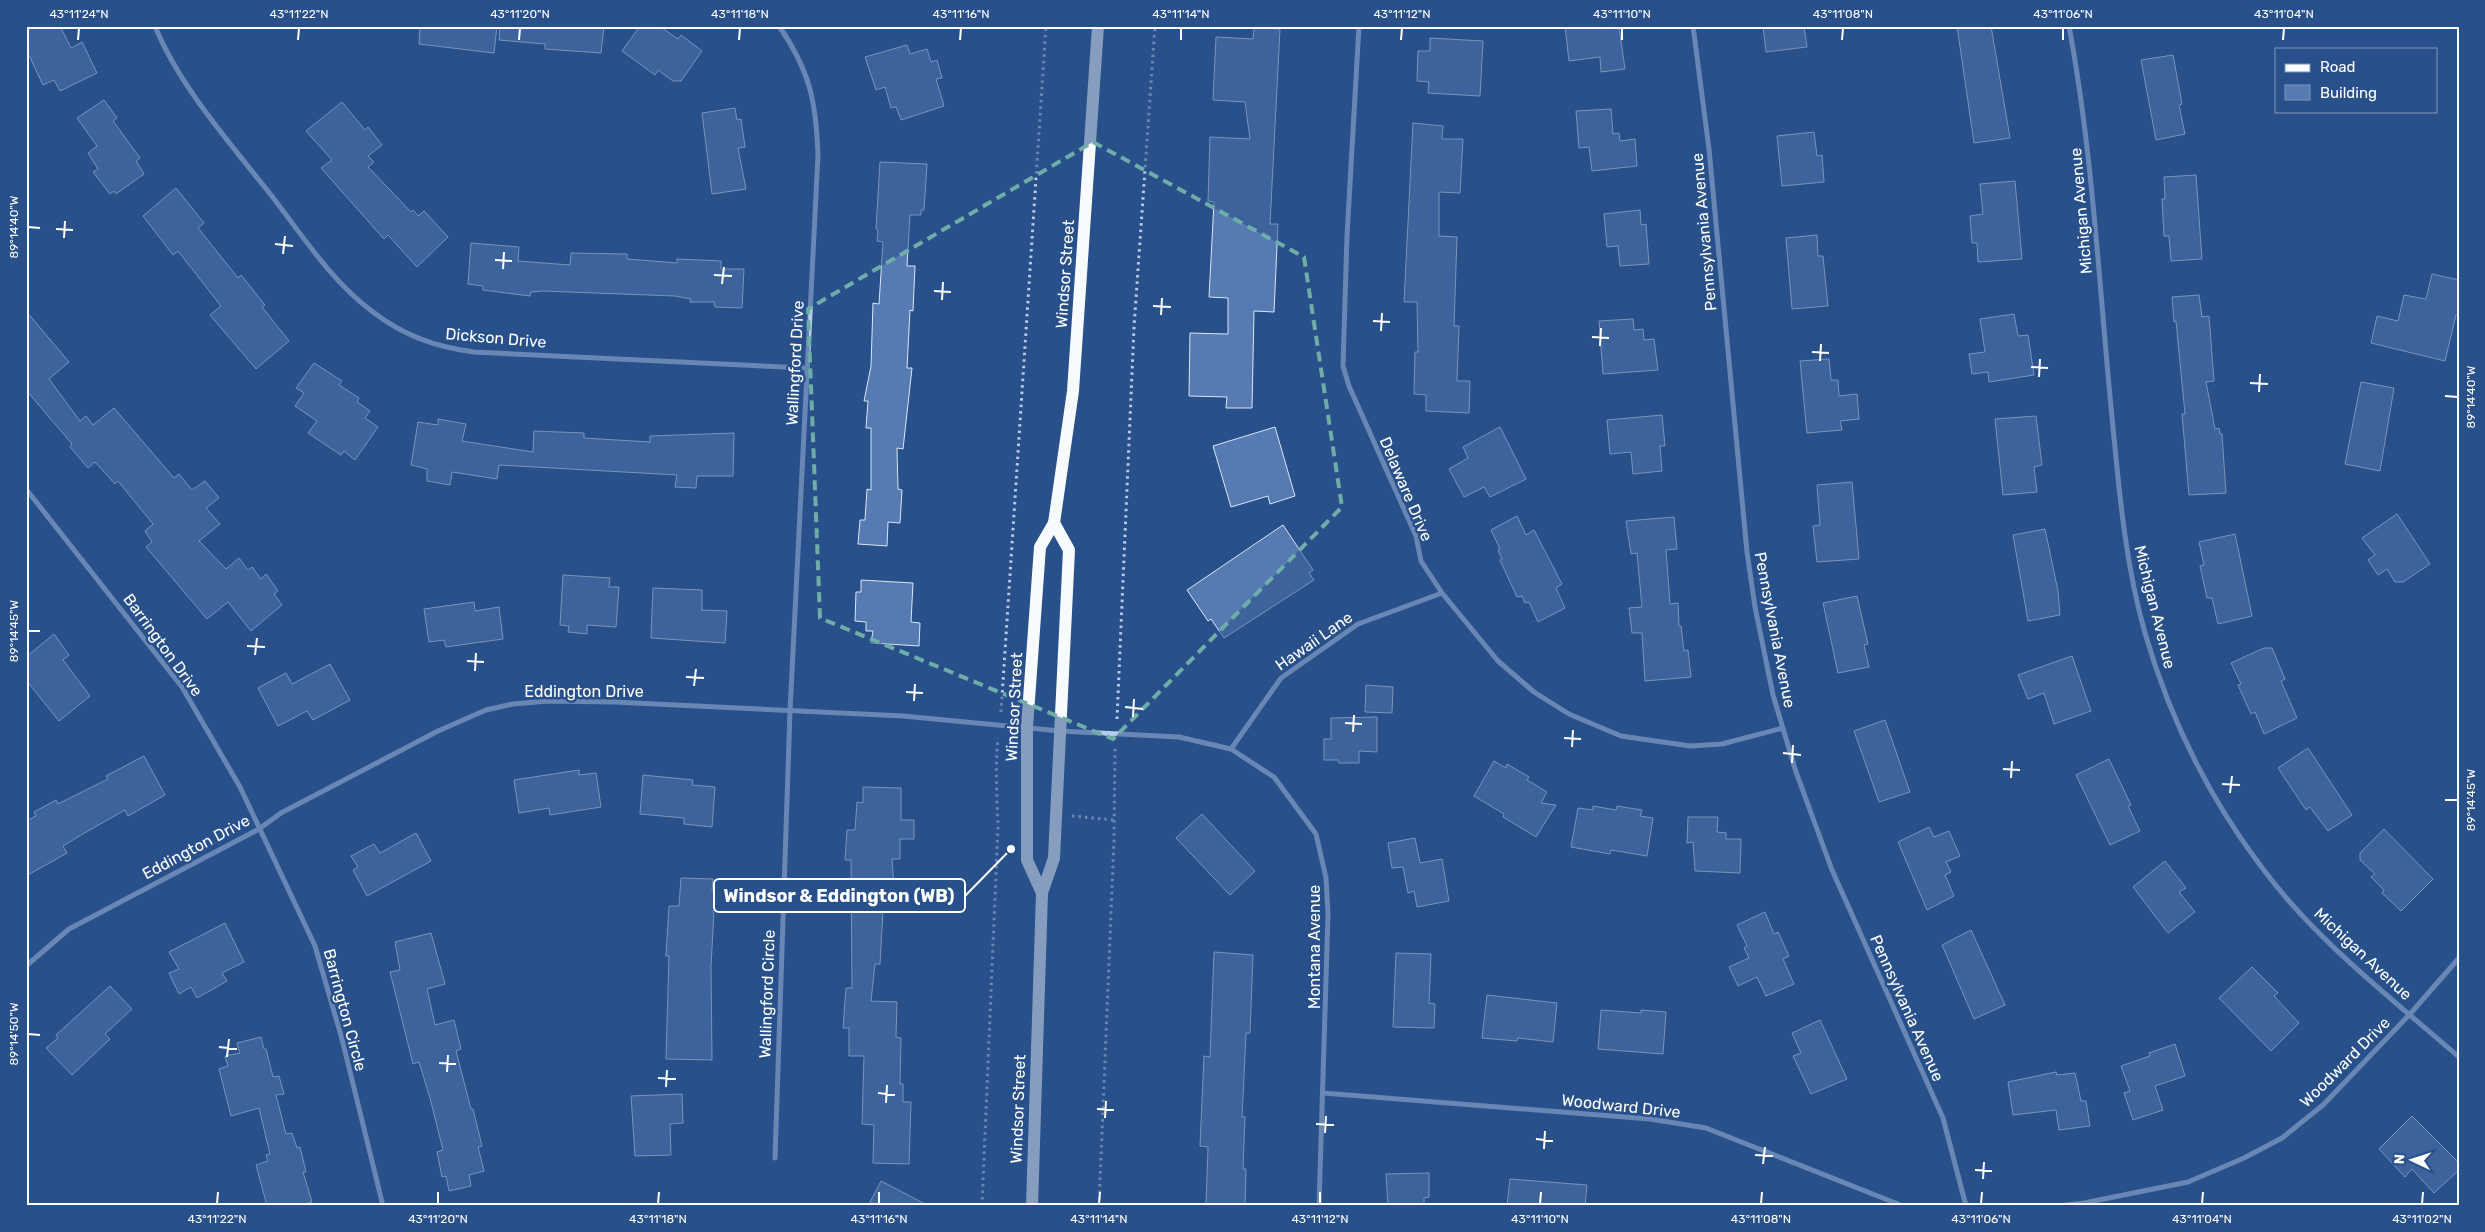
<svg xmlns="http://www.w3.org/2000/svg" width="2485" height="1232" font-family="Rubik,sans-serif">
<style>
.building{fill:#557bb2;stroke:#dae6f7}
.lines{fill:none;stroke-linecap:round;stroke-linejoin:round}
.path{stroke:#b6cbe9;stroke-width:3;stroke-dasharray:2.5 4;stroke-linecap:butt}
.minor{stroke:#b6cbe9;stroke-width:5}
.primary{stroke:#f8fbfe;stroke-width:12}
.marked{fill:none;stroke:#6fada8;stroke-width:4;stroke-dasharray:10 6;stroke-linejoin:round}
.ticks{fill:none;stroke:#fff;stroke-width:2}
.labels{text-anchor:middle;dominant-baseline:central;stroke-width:5;stroke-linejoin:round;paint-order:stroke}
.street-label{font-size:16px;fill:#fff;stroke:#28508a}
.leader{fill:none;stroke:#fff;stroke-width:2}
.callout-dot{fill:#fff;stroke:#28508a;stroke-width:2}
.callout{fill:#28508a;stroke:#fff;stroke-width:2}
.callout-label{font-size:18px;text-anchor:middle;font-weight:bold;fill:#fff}
.neatline{fill:none;stroke:#fff;stroke-width:2}
.ticks-label{font-size:12px;text-anchor:middle;fill:#fff}
</style>
<rect width="100%" height="100%" fill="#28508a"/>
<!-- building -->
<g class="building">
<polygon points="26,26 60,26 71,48 82,42 97,73 60,91 54,80 43,85 26,49"/>
<polygon points="420,26 497,26 494,53 419,44"/>
<polygon points="500,26 604,26 601,53 545,49 545,44 499,40"/>
<polygon points="640,26 659,26 678,39 681,35 702,51 681,81 673,81 658,70 655,75 622,51"/>
<polygon points="1565,26 1606,26 1606,29 1619,27 1625,69 1601,72 1600,57 1569,61"/>
<polygon points="1763,26 1804,26 1807,47 1766,52"/>
<polygon points="1957,26 1991,26 2010,138 1974,143"/>
<polygon points="1254,28 1280,29 1270,224 1278,224 1274,312 1254,311 1252,408 1226,408 1227,397 1189,396 1190,333 1228,334 1228,298 1209,297 1214,202 1208,201 1210,137 1250,139 1245,102 1213,100 1216,37 1253,39"/>
<polygon points="1430,38 1483,41 1480,96 1428,93 1429,82 1417,81 1418,51 1430,51"/>
<polygon points="907,45 910,54 927,49 931,62 937,60 942,78 936,79 944,106 901,120 896,107 891,108 885,87 876,90 865,57"/>
<polygon points="2173,55 2182,104 2179,105 2185,134 2156,140 2141,60"/>
<polygon points="104,100 117,118 113,121 140,158 136,161 144,174 116,194 114,191 110,194 93,172 98,169 88,153 97,146 77,118"/>
<polygon points="342,102 365,130 368,127 382,145 368,156 374,162 368,167 411,212 413,210 418,216 424,211 448,237 417,267 388,235 384,239 321,168 332,160 306,131"/>
<polygon points="735,108 737,120 741,119 745,147 738,148 746,189 712,194 702,113"/>
<polygon points="1611,109 1613,134 1619,133 1620,141 1635,139 1637,166 1592,171 1589,147 1579,148 1576,111"/>
<polygon points="1413,123 1443,126 1442,139 1463,139 1460,193 1439,192 1439,236 1457,237 1454,326 1459,326 1457,381 1470,381 1469,413 1426,411 1426,395 1414,394 1415,352 1418,352 1417,302 1404,302"/>
<polygon points="1814,132 1817,156 1822,155 1824,182 1782,186 1777,136"/>
<polygon points="880,162 927,164 924,210 921,210 921,215 910,215 907,266 915,266 913,311 910,310 907,368 912,368 903,449 897,448 898,489 902,490 900,523 888,522 887,546 858,544 860,520 865,520 867,489 871,490 871,428 866,428 868,401 864,401 871,366 873,303 879,304 883,242 877,241 878,230 876,229"/>
<polygon points="2196,175 2202,259 2171,261 2169,236 2164,236 2162,199 2165,199 2164,177"/>
<polygon points="2015,181 2022,259 1978,262 1977,243 1972,243 1970,216 1983,214 1980,184"/>
<polygon points="176,188 204,223 198,228 238,278 241,275 265,305 262,307 289,341 256,369 210,315 221,306 178,251 173,255 143,216"/>
<polygon points="1640,210 1641,225 1646,224 1649,264 1620,266 1618,246 1607,247 1604,214"/>
<polygon points="1817,235 1818,256 1823,256 1828,306 1792,309 1786,238"/>
<polygon points="471,243 519,247 518,261 570,265 571,253 627,254 627,259 677,263 677,259 721,261 721,269 744,269 742,308 715,307 714,302 690,302 691,299 675,296 543,291 531,292 530,296 483,290 483,286 468,284"/>
<polygon points="2432,274 2459,280 2459,315 2456,315 2445,361 2371,343 2377,316 2398,321 2404,295 2426,299"/>
<polygon points="2199,295 2202,317 2209,316 2214,381 2206,382 2215,429 2219,428 2220,434 2222,434 2226,493 2189,495 2182,414 2185,414 2176,321 2174,322 2172,297"/>
<polygon points="26,311 69,362 49,379 80,421 86,416 93,425 114,408 174,478 179,474 192,490 205,481 219,498 206,508 220,524 199,541 226,569 239,558 248,570 252,567 261,579 266,574 278,591 274,594 282,605 251,631 228,602 207,619 146,547 152,542 145,531 153,524 118,481 115,484 95,462 88,468 70,447 72,444 26,390"/>
<polygon points="2014,314 2018,336 2028,335 2034,375 1989,382 1988,372 1972,374 1969,354 1985,352 1980,319"/>
<polygon points="1633,319 1634,330 1643,329 1644,340 1654,339 1658,370 1603,374 1599,321"/>
<polygon points="1829,359 1831,380 1838,380 1839,396 1857,394 1859,419 1840,421 1842,430 1807,433 1800,361"/>
<polygon points="314,363 342,381 339,385 359,398 357,402 370,411 365,418 378,427 355,460 344,451 341,455 308,433 317,421 295,406 304,393 296,388"/>
<polygon points="2361,382 2394,388 2380,471 2345,464"/>
<polygon points="1662,415 1665,446 1660,446 1662,471 1633,474 1631,452 1610,454 1607,420"/>
<polygon points="2036,416 2042,465 2034,467 2037,492 2003,495 1995,419"/>
<polygon points="438,419 466,424 462,441 533,452 534,431 584,433 584,438 650,442 650,436 734,433 733,476 697,476 696,488 675,487 677,475 499,465 497,479 452,472 450,485 427,481 427,469 411,465 418,422 438,425"/>
<polygon points="1275,427 1295,496 1270,504 1268,496 1231,507 1213,446"/>
<polygon points="1500,427 1526,479 1490,497 1484,487 1464,497 1449,469 1468,458 1463,447"/>
<polygon points="1852,482 1859,559 1817,562 1813,526 1820,525 1817,485"/>
<polygon points="2397,514 2430,564 2403,582 2395,582 2387,569 2378,575 2368,560 2375,555 2362,538"/>
<polygon points="1517,516 1526,535 1534,530 1562,584 1556,588 1565,608 1538,622 1529,602 1525,603 1522,596 1517,597 1500,560 1502,559 1498,550 1500,549 1491,530"/>
<polygon points="1674,517 1677,549 1666,550 1670,604 1678,603 1679,626 1681,626 1684,651 1688,650 1691,677 1645,681 1642,633 1632,633 1629,608 1642,607 1637,553 1631,554 1626,521"/>
<polygon points="1283,525 1313,570 1309,573 1314,580 1224,638 1211,619 1208,621 1187,590"/>
<polygon points="2045,529 2058,591 2060,615 2028,621 2013,535"/>
<polygon points="2235,534 2252,616 2218,624 2212,598 2207,598 2200,566 2204,565 2199,542"/>
<polygon points="563,575 610,578 609,587 619,587 616,627 587,625 587,634 568,632 569,626 560,625"/>
<polygon points="861,580 913,583 911,622 920,623 919,646 871,643 873,631 866,631 866,622 855,621 856,592 861,592"/>
<polygon points="653,588 702,590 702,610 727,611 725,643 651,638"/>
<polygon points="1857,596 1868,644 1864,645 1869,667 1838,673 1823,603"/>
<polygon points="474,602 475,611 499,607 503,639 446,647 444,640 429,642 424,609"/>
<polygon points="54,634 69,655 63,660 90,696 59,721 26,680 26,657"/>
<polygon points="2264,648 2272,648 2285,679 2281,681 2297,718 2264,734 2255,712 2251,714 2238,685 2241,684 2231,663"/>
<polygon points="2072,656 2091,711 2054,724 2044,693 2028,699 2018,675"/>
<polygon points="330,664 350,700 313,720 307,711 278,726 258,688 286,673 292,684"/>
<polygon points="1366,685 1393,687 1392,713 1365,712"/>
<polygon points="1377,717 1377,752 1359,751 1359,763 1339,763 1338,760 1324,760 1324,739 1331,739 1331,718"/>
<polygon points="1885,720 1910,792 1879,802 1854,731"/>
<polygon points="2308,748 2352,815 2328,831 2310,807 2306,810 2278,768"/>
<polygon points="144,756 165,795 128,816 125,810 81,835 63,846 67,853 26,876 26,821 36,816 34,812 56,800 58,804 108,779 106,776"/>
<polygon points="2109,759 2131,805 2128,806 2140,831 2110,845 2076,775"/>
<polygon points="1494,761 1506,768 1507,764 1529,777 1527,780 1547,792 1541,803 1556,805 1536,837 1503,817 1504,814 1474,796"/>
<polygon points="579,770 579,775 596,773 601,807 550,815 549,808 519,813 514,780"/>
<polygon points="643,775 693,780 692,785 715,787 712,827 684,824 684,818 640,814"/>
<polygon points="863,787 901,788 901,820 914,820 914,839 900,839 900,859 892,859 895,900 890,904 890,909 883,911 880,964 875,964 871,1001 897,1002 896,1037 901,1038 900,1084 903,1084 903,1102 911,1102 909,1164 873,1163 874,1125 862,1124 864,1056 849,1056 849,1028 843,1028 846,988 852,988 851,860 845,860 847,830 855,830 857,802 863,803"/>
<polygon points="1593,806 1616,810 1617,806 1642,810 1640,816 1653,818 1647,856 1611,850 1610,854 1571,847 1578,808 1593,810"/>
<polygon points="1202,814 1255,871 1230,895 1176,838"/>
<polygon points="1688,817 1718,817 1717,832 1726,833 1726,839 1741,839 1740,873 1695,871 1693,842 1687,843"/>
<polygon points="1929,827 1934,837 1949,831 1960,856 1946,862 1951,872 1945,875 1954,896 1927,910 1898,842"/>
<polygon points="2384,829 2433,879 2401,911 2382,893 2384,890 2371,877 2375,874 2360,860 2360,853"/>
<polygon points="416,833 431,861 367,896 353,870 358,867 351,856 374,844 380,853"/>
<polygon points="1415,838 1420,863 1442,859 1449,901 1417,907 1414,891 1408,893 1403,867 1392,868 1388,843"/>
<polygon points="2165,861 2186,888 2179,892 2195,912 2168,933 2133,887"/>
<polygon points="681,878 713,879 712,891 715,891 711,967 712,1060 666,1059 669,956 666,956 669,906 679,906"/>
<polygon points="1765,912 1774,934 1778,932 1789,956 1783,959 1794,984 1766,996 1757,977 1738,986 1729,967 1749,958 1744,948 1747,946 1737,925"/>
<polygon points="225,923 244,962 222,973 227,981 197,998 191,987 179,994 169,973 179,969 169,952"/>
<polygon points="1971,930 2005,1005 1974,1019 1942,945"/>
<polygon points="431,933 445,984 427,989 435,1025 454,1020 461,1049 456,1051 471,1109 473,1109 482,1146 478,1147 484,1171 469,1175 471,1186 449,1191 446,1176 442,1177 437,1152 443,1150 430,1098 419,1062 413,1064 390,972 400,970 395,942"/>
<polygon points="1214,952 1253,955 1250,1033 1246,1033 1242,1117 1245,1117 1243,1169 1246,1169 1245,1206 1206,1206 1208,1147 1200,1146 1204,1056 1210,1057"/>
<polygon points="1396,953 1431,954 1429,1003 1435,1004 1434,1028 1393,1027"/>
<polygon points="2252,967 2278,993 2274,996 2299,1023 2271,1051 2219,998"/>
<polygon points="110,986 132,1009 105,1034 110,1039 72,1075 46,1048 58,1038 56,1035"/>
<polygon points="1487,995 1557,1003 1553,1042 1518,1038 1517,1041 1482,1038"/>
<polygon points="1601,1010 1641,1013 1641,1010 1666,1012 1663,1054 1598,1049"/>
<polygon points="1820,1020 1847,1079 1811,1094 1793,1056 1801,1053 1792,1033"/>
<polygon points="261,1037 264,1049 266,1049 273,1077 279,1076 284,1094 276,1095 286,1134 292,1133 297,1148 300,1147 306,1172 303,1172 312,1202 295,1206 267,1206 256,1165 268,1161 266,1155 270,1154 259,1108 231,1116 219,1069 228,1066 225,1056 240,1053 237,1043"/>
<polygon points="2175,1044 2185,1076 2155,1086 2163,1110 2133,1120 2124,1093 2130,1091 2121,1066 2150,1056 2149,1053"/>
<polygon points="2056,1072 2057,1075 2075,1073 2081,1101 2086,1101 2090,1126 2059,1130 2056,1110 2013,1115 2008,1082"/>
<polygon points="682,1094 683,1123 670,1124 671,1155 635,1156 631,1096"/>
<polygon points="2412,1116 2459,1163 2459,1170 2434,1193 2412,1169 2405,1177 2379,1149"/>
<polygon points="1429,1173 1429,1197 1424,1198 1424,1206 1388,1206 1386,1174"/>
<polygon points="1510,1179 1587,1185 1585,1206 1507,1206"/>
<polygon points="881,1181 929,1206 868,1206"/>
</g>
<g class="lines">
<!-- path -->
<g class="path">
<polyline points="1001,712 1046,26"/>
<polyline points="1117,719 1134,327 1155,26"/>
<polyline points="1072,816 1114,820"/>
<path d="M982 1206 998 827C997 797 995 767 998 738"/>
<polyline points="1099,1206 1114,840 1115,748"/>
</g>
<!-- minor -->
<g class="minor">
<path d="M155 26C179 86 231 144 271 195 302 235 332 282 373 312 404 336 436 347 474 352L806 368"/>
<polyline points="1359,26 1347,236 1343,366 1349,386 1416,536 1421,561 1442,593 1498,661 1534,692 1569,714 1621,736 1690,746 1722,744 1783,728"/>
<polyline points="1693,26 1709,149 1747,552 1755,607 1773,695 1796,772 1832,870 1943,1118 1966,1206"/>
<path d="M2069 26C2093 155 2099 286 2112 417 2119 489 2125 563 2145 633 2169 716 2208 796 2260 865 2314 939 2390 997 2459 1057"/>
<polyline points="26,489 182,687 240,787 315,946 342,1039 383,1206"/>
<polyline points="1231,749 1281,678 1358,624 1442,593"/>
<polyline points="26,966 69,929 259,829 281,813 438,731 486,710 513,704 548,701 614,702 903,716 1060,731 1179,737 1231,749 1274,777 1316,834 1326,878 1328,914 1319,1206"/>
<polyline points="1323,1093 1650,1119 1706,1128 1903,1206"/>
<path d="M775 1158 790 711 818 155C816 101 810 71 779 26"/>
<polyline points="2058,1206 2084,1203 2188,1182 2244,1158 2282,1138 2323,1105 2410,1014 2459,958"/>
</g>
<!-- primary -->
<g class="primary">
<polyline points="1042,893 1027,860 1027,727 1040,547 1054,523 1073,391 1098,26"/>
<polyline points="1032,1206 1042,893 1054,858 1069,550 1054,523"/>
</g>
</g>
<!-- marked area -->
<path d="M0 0H2485V1232H0ZM1093 142 1304 257 1342 507 1113 739 820 618 808 309Z" fill="#28508a" fill-opacity=".55" fill-rule="evenodd"/>
<path class="marked" d="M1093 142 1304 257 1342 507 1113 739 820 618 808 309Z"/>
<!-- ticks -->
<path class="ticks" d="M78 40 79 28M298 40 299 28M519 40 520 28M739 40 740 28M960 40 961 28M1181 40V28M1401 40 1402 28M1622 40V28M1842 40 1843 28M2063 40V28M2283 40 2284 28M28 227 40 228M56 229 73 230M64 238 65 221M275 244 293 246M283 254 285 236M495 260 512 261M503 269 504 252M714 275 732 276M722 284 724 267M934 291 951 292M942 300 943 282M1153 306 1171 307M1161 315 1162 298M1373 321 1390 322M1381 331 1382 313M1592 337 1609 338M1600 346 1601 328M1812 352 1829 353M1820 361 1821 344M2031 367 2048 368M2039 377 2040 359M2250 383 2268 384M2259 392 2260 374M2445 396 2458 397M28 631H40M247 646 265 647M255 655 257 638M467 661 484 662M475 671 476 653M686 677 704 678M694 686 696 669M906 692 923 693M914 701 915 684M1125 707 1143 709M1133 717 1134 699M1345 723 1362 724M1353 732 1354 715M1564 738 1581 739M1572 747 1573 730M1783 753 1801 755M1792 763 1793 745M2003 769 2020 770M2011 778 2012 761M2222 784 2240 785M2230 793 2232 776M2445 800H2458M28 1034 40 1035M219 1047 237 1049M227 1057 229 1039M439 1063 456 1064M447 1072 448 1055M658 1078 676 1079M666 1087 667 1070M878 1093 895 1095M886 1103 887 1085M1097 1109 1114 1110M1105 1118 1106 1101M1316 1124 1334 1125M1325 1133 1326 1116M1536 1139 1553 1141M1544 1149 1545 1131M1755 1155 1773 1156M1763 1164 1765 1147M1975 1170 1992 1171M1983 1179 1984 1162M217 1204 218 1192M438 1204V1192M658 1204 659 1192M879 1204V1192M1099 1204 1100 1192M1320 1204V1192M1540 1204 1541 1192M1761 1204 1762 1192M1981 1204 1982 1192M2202 1204 2203 1192M2422 1204 2423 1192"/>
<g class="labels">
<!-- street labels -->
<g class="street-label">
<text transform="translate(2081 211) rotate(-95)">Michigan Avenue</text>
<text transform="translate(1704 232) rotate(-95)">Pennsylvania Avenue</text>
<text transform="translate(1065 274) rotate(-86)">Windsor Street</text>
<text transform="translate(496 338) rotate(5)">Dickson Drive</text>
<text transform="translate(795 363) rotate(-87)">Wallingford Drive</text>
<text transform="translate(1406 489) rotate(67)">Delaware Drive</text>
<text transform="translate(2155 607) rotate(76)">Michigan Avenue</text>
<text transform="translate(1775 630) rotate(79)">Pennsylvania Avenue</text>
<text transform="translate(1314 641) rotate(-35)">Hawaii Lane</text>
<text transform="translate(163 645) rotate(54)">Barrington Drive</text>
<text x="584" y="691">Eddington Drive</text>
<text transform="translate(1014 707) rotate(-87)">Windsor Street</text>
<text transform="translate(196 847) rotate(-28)">Eddington Drive</text>
<text transform="translate(1314 947) rotate(-90)">Montana Avenue</text>
<text transform="translate(2363 954) rotate(43)">Michigan Avenue</text>
<text transform="translate(767 994) rotate(-88)">Wallingford Circle</text>
<text transform="translate(1907 1008) rotate(66)">Pennsylvania Avenue</text>
<text transform="translate(345 1010) rotate(75)">Barrington Circle</text>
<text transform="translate(2345 1062) rotate(-45)">Woodward Drive</text>
<text transform="translate(1621 1106) rotate(6)">Woodward Drive</text>
<text transform="translate(1018 1109) rotate(-88)">Windsor Street</text>
</g>
</g>
<!-- callouts -->
<path class="leader" d="M1011 849L965 896"/>
<circle class="callout-dot" cx="1011" cy="849" r="5"/>
<rect class="callout" x="714" y="879" width="251" height="33" rx="5"/>
<g class="callout-label">
<text x="839" y="902">Windsor &amp; Eddington (WB)</text>
</g>
<!-- border -->
<rect width="2485" height="1232" fill="none" stroke="#28508a" stroke-width="55"/>
<!-- legend -->
<rect x="2275" y="48" width="162" height="65" fill="#28508a" stroke="#7e96b9"/>
<rect x="2285" y="64" width="25" height="8" fill="#f8fbfe" stroke="#7e96b9"/>
<text x="2320" y="72" font-size="15" fill="#ffffff">Road</text>
<rect x="2285" y="85" width="25" height="15" fill="#557bb2" stroke="#7e96b9"/>
<text x="2320" y="98" font-size="15" fill="#ffffff">Building</text>
<!-- north arrow -->
<g transform="translate(2412 1160) rotate(274)" stroke="#28508a" stroke-width="4" paint-order="stroke">
<path d="M0-4L9 19L0 12L-9 19Z" fill="#ffffff"/>
<text y="-8" font-size="14" font-weight="bold" text-anchor="middle" fill="#ffffff">N</text>
</g>
<rect x="28" y="28" width="2430" height="1176" class="neatline"/>
<g class="ticks-label">
<text x="79" y="18">43°11'24"N</text>
<text x="299" y="18">43°11'22"N</text>
<text x="520" y="18">43°11'20"N</text>
<text x="740" y="18">43°11'18"N</text>
<text x="961" y="18">43°11'16"N</text>
<text x="1181" y="18">43°11'14"N</text>
<text x="1402" y="18">43°11'12"N</text>
<text x="1622" y="18">43°11'10"N</text>
<text x="1843" y="18">43°11'08"N</text>
<text x="2063" y="18">43°11'06"N</text>
<text x="2284" y="18">43°11'04"N</text>
<text transform="translate(14 227) rotate(-90)" y="4">89°14'40"W</text>
<text transform="translate(2471 397) rotate(-90)" y="4">89°14'40"W</text>
<text transform="translate(14 631) rotate(-90)" y="4">89°14'45"W</text>
<text transform="translate(2471 800) rotate(-90)" y="4">89°14'45"W</text>
<text transform="translate(14 1034) rotate(-90)" y="4">89°14'50"W</text>
<text x="217" y="1223">43°11'22"N</text>
<text x="438" y="1223">43°11'20"N</text>
<text x="658" y="1223">43°11'18"N</text>
<text x="879" y="1223">43°11'16"N</text>
<text x="1099" y="1223">43°11'14"N</text>
<text x="1320" y="1223">43°11'12"N</text>
<text x="1540" y="1223">43°11'10"N</text>
<text x="1761" y="1223">43°11'08"N</text>
<text x="1981" y="1223">43°11'06"N</text>
<text x="2202" y="1223">43°11'04"N</text>
<text x="2422" y="1223">43°11'02"N</text>
</g>
</svg>
